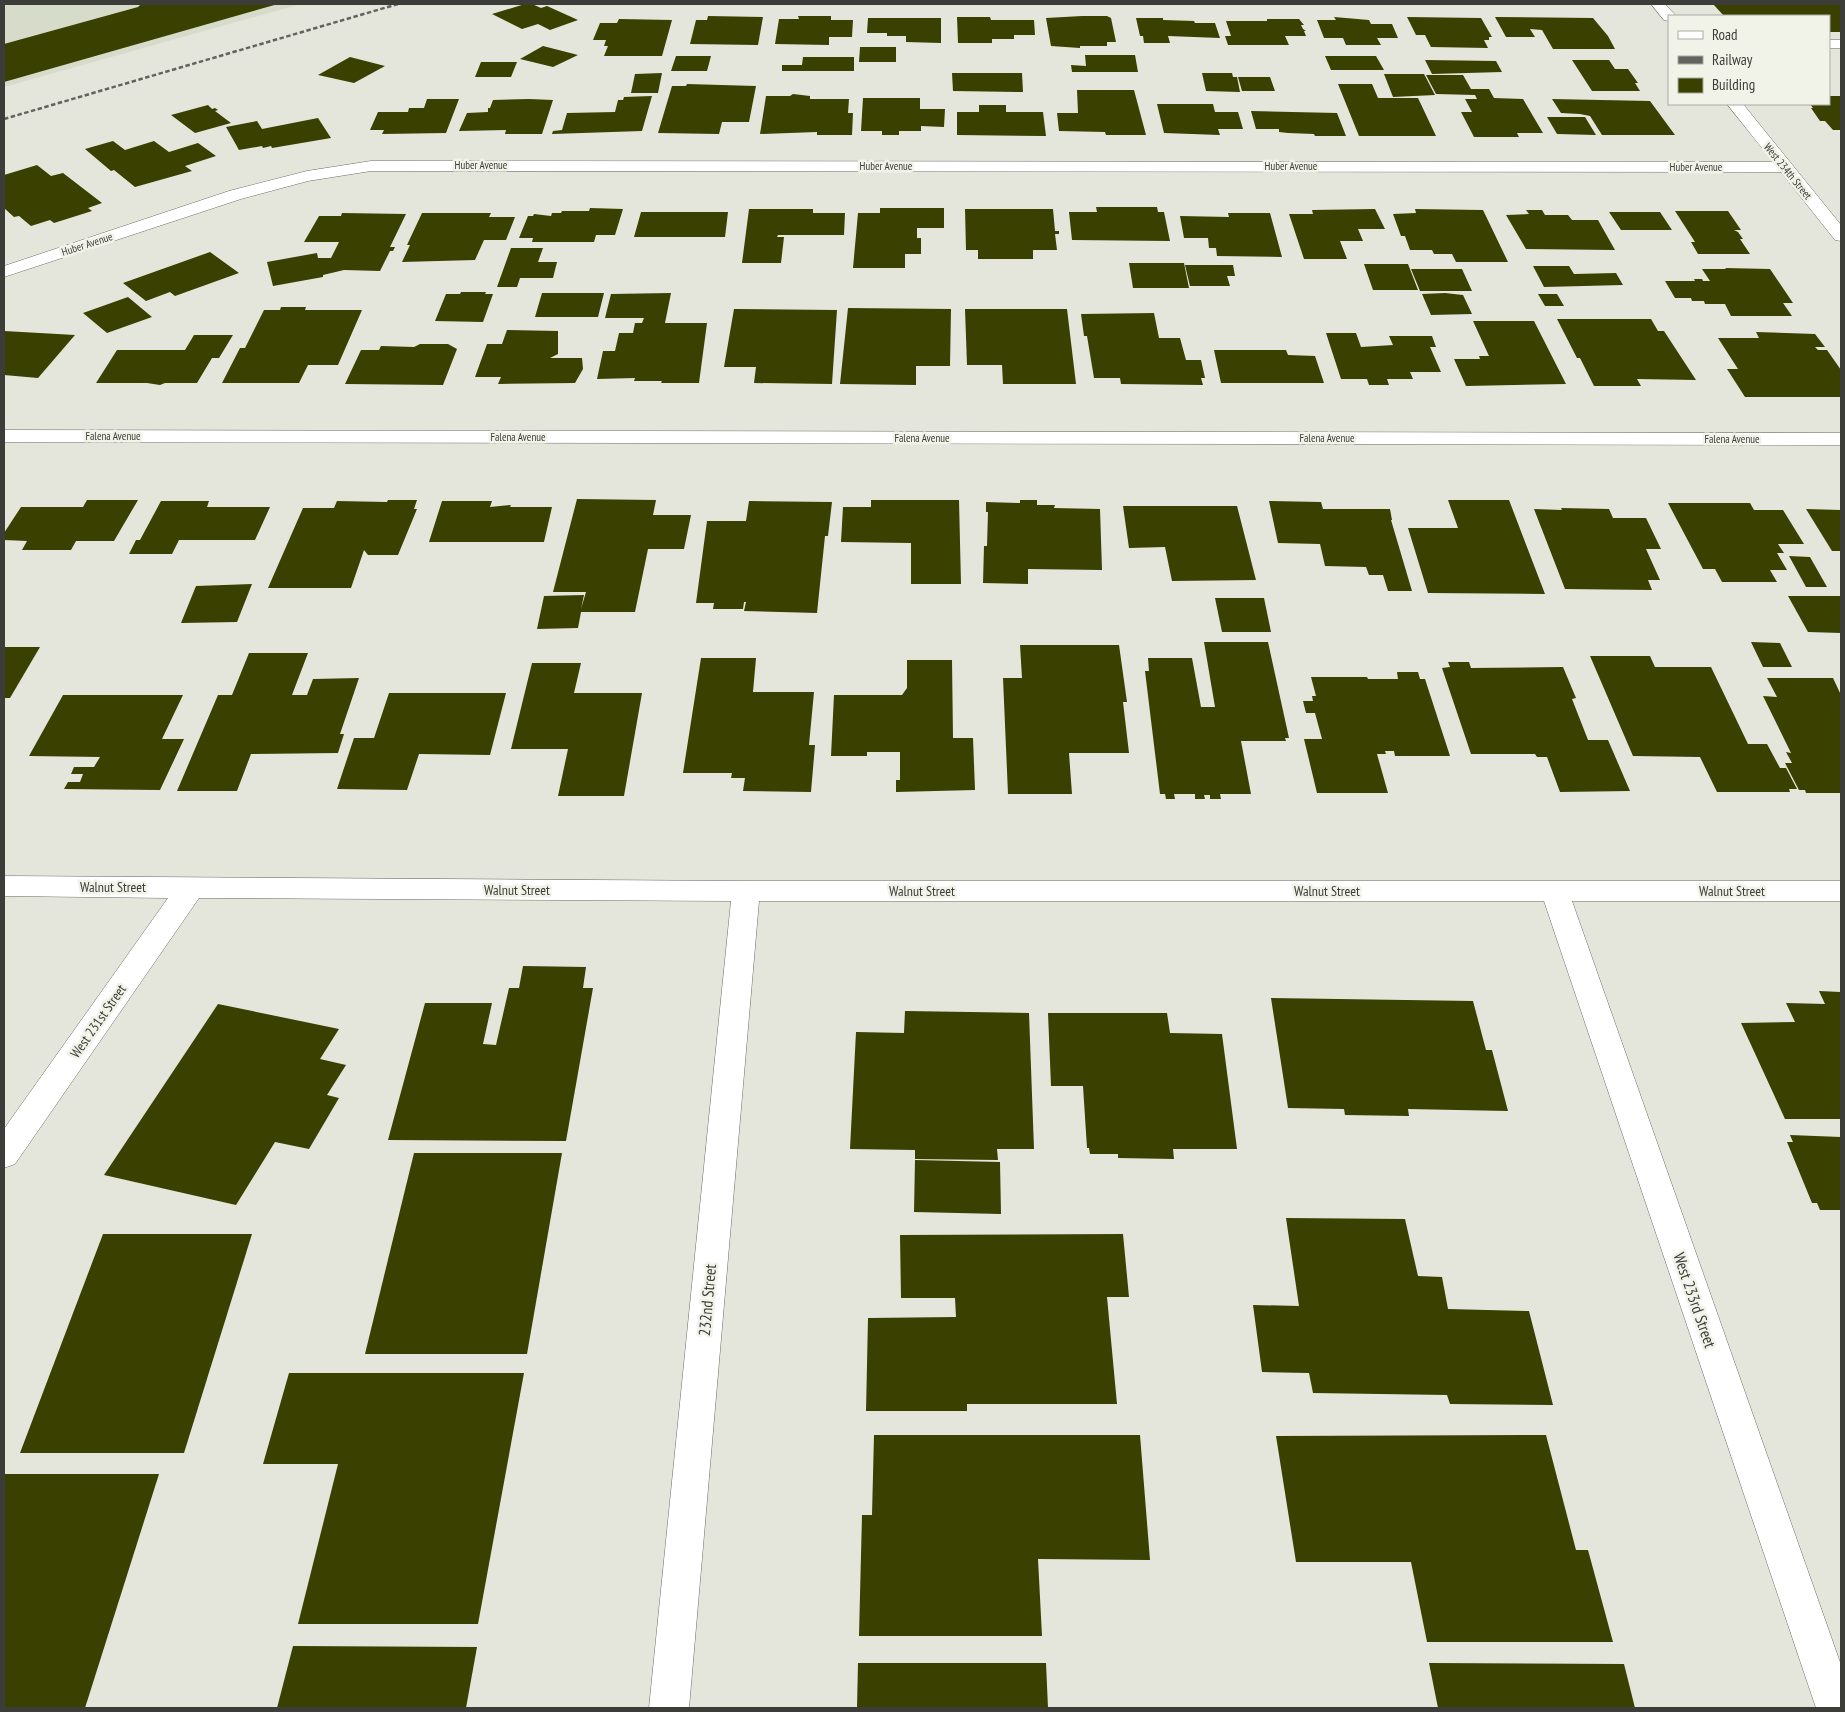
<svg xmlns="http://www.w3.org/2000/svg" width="1845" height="1712" font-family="'PT Sans Narrow',sans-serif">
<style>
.built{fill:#d7dbca}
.building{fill:#394000}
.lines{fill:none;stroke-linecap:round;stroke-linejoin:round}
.minor-casing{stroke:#6c6e65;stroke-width:1}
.minor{fill:#fff;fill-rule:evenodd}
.rail{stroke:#62635e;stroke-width:2.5;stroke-dasharray:4.5 2.5;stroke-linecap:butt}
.labels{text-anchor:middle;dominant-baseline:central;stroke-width:5;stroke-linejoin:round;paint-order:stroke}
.far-street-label{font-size:11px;fill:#3c3d39;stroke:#f1f3e9}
.street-label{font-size:14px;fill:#3c3d39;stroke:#f1f3e9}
.near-street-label{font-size:16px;fill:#3c3d39;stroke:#f1f3e9}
</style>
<rect width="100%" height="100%" fill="#e4e6dc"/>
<!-- built -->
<polygon class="built" points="4,4 301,4 4,87"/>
<!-- building -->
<g class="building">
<polygon points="141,4 278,4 4,82 4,44 138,7"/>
<polygon points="525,4 532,4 541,8 547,6 578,20 550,30 538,24 522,29 492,14"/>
<polygon points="1713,4 1841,4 1841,32 1829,32 1829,16 1724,16"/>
<polygon points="708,16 763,17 758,45 690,44 696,20 707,20"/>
<polygon points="798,16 831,16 831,20 853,20 852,37 829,37 829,45 775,44 779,19 799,19"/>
<polygon points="1082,16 1107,16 1111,18 1116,42 1107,42 1107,46 1080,46 1080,48 1051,46 1046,18"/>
<polygon points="957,17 990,17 991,20 1034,20 1035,35 1014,35 1014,39 992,39 992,43 958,43"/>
<polygon points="1334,17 1369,20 1371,24 1392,24 1398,38 1377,38 1381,45 1346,45 1343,38 1324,38 1317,20 1336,20"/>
<polygon points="1407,17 1481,18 1492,37 1489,37 1489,40 1484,40 1488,48 1431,47 1425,35 1416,35"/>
<polygon points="1495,17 1593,18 1608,36 1615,49 1553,49 1542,30 1530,29 1535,37 1506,37"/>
<polygon points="868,18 941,18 941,43 906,42 906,36 887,36 887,33 867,33"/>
<polygon points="1136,18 1163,18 1163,20 1194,21 1195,23 1215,23 1220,38 1168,36 1170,43 1144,43 1143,36 1140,36"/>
<polygon points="619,19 672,20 662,56 604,56 608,46 604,46 606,40 593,40 600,23 617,23"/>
<polygon points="1267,19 1299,19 1304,25 1301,25 1303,29 1306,31 1304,31 1306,36 1285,36 1289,45 1228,45 1225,36 1231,36 1226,21 1267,21"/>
<polygon points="543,46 578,55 553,67 520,59"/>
<polygon points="860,47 896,47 896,62 859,62"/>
<polygon points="1085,55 1135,55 1138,72 1072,72 1071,65 1086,66"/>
<polygon points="676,56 711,56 707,71 671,71"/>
<polygon points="1325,56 1376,56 1384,70 1331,70"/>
<polygon points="350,57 385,66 354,83 318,75"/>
<polygon points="803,57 854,57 854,71 782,71 782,65 802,65"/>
<polygon points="1425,60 1496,61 1502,72 1432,74"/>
<polygon points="1572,60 1609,60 1615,69 1628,69 1638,83 1635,83 1640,91 1592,91"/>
<polygon points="481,62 517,62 511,77 475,77"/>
<polygon points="662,73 658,93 631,93 635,74"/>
<polygon points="952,73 1022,73 1023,92 953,91"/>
<polygon points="1202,73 1232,73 1233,77 1237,77 1240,92 1206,91"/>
<polygon points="1384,74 1424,74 1435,95 1393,97"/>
<polygon points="1426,75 1463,75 1471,89 1489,89 1494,98 1523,99 1543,133 1517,133 1519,137 1474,137 1461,112 1472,112 1465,99 1477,99 1475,95 1436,94"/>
<polygon points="1238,77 1270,77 1275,91 1242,91"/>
<polygon points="687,84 756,86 749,122 722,122 719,134 658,133 672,86 686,86"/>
<polygon points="1338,84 1372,84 1378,98 1418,98 1436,136 1359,136"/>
<polygon points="1077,90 1134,90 1146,135 1106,135 1105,132 1059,131 1057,113 1078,113"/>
<polygon points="793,94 810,96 810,99 849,99 848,113 853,113 852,135 817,135 817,132 760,134 766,96 790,96"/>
<polygon points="652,96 642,131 552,134 553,131 562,130 567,113 615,112 618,100 623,100 624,97"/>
<polygon points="1829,96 1841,96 1841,130 1833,130 1825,121 1820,121 1811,108 1813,108 1810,104 1829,104"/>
<polygon points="863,98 920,98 920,109 945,109 944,127 921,126 921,131 899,131 899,135 882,135 882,131 861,131"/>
<polygon points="427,99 459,99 446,133 382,134 384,130 370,130 378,112 408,112 409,108 424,108"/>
<polygon points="529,99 553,100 542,134 505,134 506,130 459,131 467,113 488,112 488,108 490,108 493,100"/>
<polygon points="1552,99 1650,101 1675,135 1602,135 1590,116 1580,114 1561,113"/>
<polygon points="1157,104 1213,104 1215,112 1238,112 1243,129 1218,129 1220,135 1164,133"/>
<polygon points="208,105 212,109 215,108 218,110 215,111 231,123 195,133 171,115"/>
<polygon points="979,105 1006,105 1006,112 1043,112 1046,136 957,135 957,112 979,112"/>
<polygon points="1251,111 1337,113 1346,136 1315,136 1314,134 1288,133 1279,132 1279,129 1256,129"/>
<polygon points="1547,117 1585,117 1596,135 1557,134"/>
<polygon points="318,118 331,138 272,148 271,146 263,148 262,146 239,150 226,127 257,121 262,129"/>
<polygon points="113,141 125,150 154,141 169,152 198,143 216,156 185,166 192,171 135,187 114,170 111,171 85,149"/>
<polygon points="37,165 51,176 63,173 102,203 88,208 92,211 54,223 50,220 31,226 19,216 14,217 4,208 4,175"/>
<polygon points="1096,207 1157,207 1158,212 1164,212 1170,241 1072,240 1069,212 1097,212"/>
<polygon points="590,208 623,209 615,235 596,235 594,242 532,242 533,238 519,238 528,216 533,216 534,214 551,216 552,213 561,213 562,211 589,211"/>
<polygon points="880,208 944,208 944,228 917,228 917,238 921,238 921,254 905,254 905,268 853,268 858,213 880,213"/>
<polygon points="749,209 813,209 813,213 845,213 844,235 778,235 777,237 784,237 781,263 742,263"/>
<polygon points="965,209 1053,209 1055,231 1059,231 1059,234 1055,234 1057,250 1033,250 1033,259 978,259 978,250 966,250"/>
<polygon points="1375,209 1385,229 1358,229 1363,241 1340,241 1347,259 1304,259 1289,214 1313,214 1312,210"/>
<polygon points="1415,209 1483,210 1508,262 1456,262 1452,254 1434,254 1432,250 1410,250 1405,236 1401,236 1393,214 1416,213"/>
<polygon points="1526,210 1542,210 1545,215 1568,215 1572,220 1598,220 1615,250 1526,249 1506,215 1529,214"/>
<polygon points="1675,211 1728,211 1741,230 1734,230 1738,232 1743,239 1740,239 1750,254 1698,254 1691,242 1695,242"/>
<polygon points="641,212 728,212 725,237 634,237"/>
<polygon points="1609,212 1660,212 1672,230 1621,230"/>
<polygon points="342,213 406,214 390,247 395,247 393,251 390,251 380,271 344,270 323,275 323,277 273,286 267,262 317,253 318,258 331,258 339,242 304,242 319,216 341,216"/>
<polygon points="422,213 491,213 489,217 515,217 506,240 484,240 475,260 402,262 410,245 407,245"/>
<polygon points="1228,213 1270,213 1282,257 1217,256 1216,248 1209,248 1208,238 1184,238 1180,216 1229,217"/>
<polygon points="511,248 543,248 538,262 557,262 553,278 520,278 517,287 497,287"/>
<polygon points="210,252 239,273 175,296 170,292 146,301 123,283"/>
<polygon points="1129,263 1184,263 1189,288 1133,288"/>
<polygon points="1364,264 1408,264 1418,290 1373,290"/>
<polygon points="1185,265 1233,265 1235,276 1227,276 1230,286 1190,286"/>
<polygon points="1533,266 1569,266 1574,274 1616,273 1623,285 1544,287"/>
<polygon points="1725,268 1770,269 1793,303 1783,303 1792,316 1731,316 1725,304 1705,304 1704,301 1692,301 1691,298 1675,298 1665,281 1695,281 1694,279 1702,279 1703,281 1710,281 1702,269 1726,269"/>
<polygon points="1411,269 1462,269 1472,291 1420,291"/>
<polygon points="461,292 486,292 485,294 493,294 483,322 435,321 446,294 460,294"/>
<polygon points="542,293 604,293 598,317 535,317"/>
<polygon points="671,293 665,323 707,323 699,383 661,383 662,381 634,381 635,378 597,379 603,351 615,351 619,333 633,333 635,323 642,323 644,318 605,318 611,294"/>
<polygon points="1445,293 1463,295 1472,314 1431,315 1422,294"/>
<polygon points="1538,294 1557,294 1564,306 1545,306"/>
<polygon points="128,297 152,317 107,333 83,313"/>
<polygon points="281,307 306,307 305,310 362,310 338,365 308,365 299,383 222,383 240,348 245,348 264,310 280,310"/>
<polygon points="848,308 951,309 950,366 916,366 916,385 840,384"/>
<polygon points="734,309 837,310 832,384 754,383 756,367 724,367"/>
<polygon points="965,309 1067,309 1076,384 1003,384 1002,365 967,365"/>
<polygon points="1154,313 1159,338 1180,338 1186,360 1201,360 1205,378 1201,378 1203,385 1121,384 1120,378 1094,378 1087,336 1084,336 1081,314"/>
<polygon points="1557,319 1651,319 1658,331 1664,331 1696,380 1637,379 1641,386 1594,386 1580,358 1577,358"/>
<polygon points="1473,321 1534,321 1566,384 1466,386 1454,359 1480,359 1479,356 1489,356"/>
<polygon points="507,330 558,331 558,354 550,358 582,358 583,369 575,383 498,384 501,377 475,377 487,344 502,344"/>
<polygon points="4,331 75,335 38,378 4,375"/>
<polygon points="1756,332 1815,334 1825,347 1815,347 1818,350 1827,350 1841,370 1841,397 1745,397 1727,369 1738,369 1718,338 1759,338"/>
<polygon points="1326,333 1356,333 1361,347 1393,345 1389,336 1432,336 1436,347 1430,347 1441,372 1410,372 1413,379 1387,379 1389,385 1369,385 1367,379 1341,379"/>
<polygon points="194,335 233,335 219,358 212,358 197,383 165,383 160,385 147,383 96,383 117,350 185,350"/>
<polygon points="420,344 448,344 457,349 443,385 345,384 361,350 379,350 381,346 414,347"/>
<polygon points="1214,350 1286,350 1288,355 1315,356 1324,383 1221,383"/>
<polygon points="577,499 656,500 653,515 691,515 684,549 648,549 635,612 581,612 578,628 537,629 544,596 584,595 581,609 586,592 553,592"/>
<polygon points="87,500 138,500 114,541 76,541 71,550 22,550 27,541 4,540 4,533 21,507 83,507"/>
<polygon points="388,500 417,500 414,509 417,509 398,555 368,555 364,550 351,588 268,588 303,508 334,508 337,501 387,502"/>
<polygon points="871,500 959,500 961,584 911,584 911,543 841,542 843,507 871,507"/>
<polygon points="1020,500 1037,500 1037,505 1055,505 1054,508 1100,509 1102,570 1028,569 1028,584 983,583 984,546 987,546 988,512 986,512 986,502 1020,503"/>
<polygon points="1448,500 1509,500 1545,594 1428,593 1408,528 1458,528"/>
<polygon points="161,501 209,501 207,507 270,507 255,540 179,540 172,554 129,554 136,540 140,540"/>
<polygon points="442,501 492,501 490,507 511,505 510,507 552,507 544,542 429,542"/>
<polygon points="749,501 832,502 828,536 825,536 817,613 744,611 746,602 744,602 743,609 713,609 714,603 696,603 707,521 746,521"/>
<polygon points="1269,501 1321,502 1323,509 1390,509 1392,520 1391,520 1412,591 1388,591 1383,575 1369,575 1366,567 1325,566 1320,544 1278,543"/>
<polygon points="1668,503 1750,503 1754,510 1783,510 1804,544 1778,544 1784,553 1777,553 1787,570 1770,570 1777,582 1722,582 1715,569 1703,569"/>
<polygon points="1123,506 1237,506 1256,580 1172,581 1165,547 1129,548"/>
<polygon points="1561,508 1609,509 1613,518 1646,518 1661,549 1646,549 1660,580 1648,580 1652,590 1565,589 1534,509 1562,510"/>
<polygon points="1806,509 1841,510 1841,551 1832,551"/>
<polygon points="1789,556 1810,557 1827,587 1806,587"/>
<polygon points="252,584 237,622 181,623 196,586"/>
<polygon points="1788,596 1840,596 1841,633 1808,632"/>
<polygon points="1215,598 1264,598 1271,632 1222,632"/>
<polygon points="1204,642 1268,642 1289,738 1285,738 1286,741 1241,741 1251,794 1220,794 1221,799 1210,799 1210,795 1204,795 1205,799 1195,799 1195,794 1174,794 1175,799 1166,799 1165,794 1160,794 1145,671 1149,671 1148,658 1192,658 1201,707 1215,707"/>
<polygon points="1751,642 1780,643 1792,667 1763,667"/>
<polygon points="1020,645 1119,645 1127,702 1123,702 1129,753 1069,753 1072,794 1008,794 1003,678 1022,678"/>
<polygon points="4,647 40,647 10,698 4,698"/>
<polygon points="249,653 308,653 292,695 307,695 313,679 359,678 340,734 344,734 338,753 251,754 237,791 177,791 218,695 232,695"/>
<polygon points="1590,656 1650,656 1655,667 1711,667 1748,744 1767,744 1780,768 1786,768 1797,789 1789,789 1790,792 1717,792 1700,757 1633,756"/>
<polygon points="701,658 756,658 753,692 814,692 809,745 815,745 811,792 743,791 745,778 731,778 732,773 683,773"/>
<polygon points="907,660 952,660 953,738 973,738 975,790 896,792 896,780 900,780 900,752 867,752 867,756 831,756 834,695 902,695 907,688"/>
<polygon points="1448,662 1469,662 1471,668 1563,667 1576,698 1572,699 1588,740 1608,740 1630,791 1560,792 1547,757 1537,757 1535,754 1471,754 1442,668 1450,667"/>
<polygon points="532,663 581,663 574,693 642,693 624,796 558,796 568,749 511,749"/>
<polygon points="1397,672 1418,672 1420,679 1425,679 1450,756 1395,756 1394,751 1385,751 1386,754 1377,754 1388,793 1317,793 1304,739 1322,739 1315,713 1306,713 1303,701 1313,701 1312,696 1316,696 1311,677 1367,677 1368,679 1398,679"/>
<polygon points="1767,678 1833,678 1841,695 1841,793 1806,793 1805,790 1799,790 1785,763 1792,763 1786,752 1791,753 1763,696 1777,697"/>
<polygon points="389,693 506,693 490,755 419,754 407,790 337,789 354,738 374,738"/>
<polygon points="63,695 183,695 162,739 184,739 160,790 64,789 68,782 80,782 83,774 71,774 74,767 94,767 100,757 29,756"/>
<polygon points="523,966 586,967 583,988 593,988 566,1141 388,1140 425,1003 492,1003 483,1044 496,1045 509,988 519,988"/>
<polygon points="1819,991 1841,992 1841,1119 1785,1119 1741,1023 1795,1022 1786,1003 1825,1004"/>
<polygon points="1271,998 1473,1001 1486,1050 1492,1050 1508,1111 1408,1109 1409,1116 1345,1115 1344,1109 1288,1108"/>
<polygon points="218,1004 339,1029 320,1059 346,1065 327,1095 339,1098 309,1149 275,1142 236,1205 104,1175"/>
<polygon points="905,1011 1029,1013 1034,1149 997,1149 998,1160 915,1159 915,1150 850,1149 856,1032 904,1033"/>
<polygon points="1048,1013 1167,1013 1170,1033 1222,1034 1237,1149 1173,1149 1174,1159 1118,1158 1118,1154 1090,1154 1089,1148 1087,1148 1083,1086 1051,1086"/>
<polygon points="1790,1135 1841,1137 1841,1210 1820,1210 1817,1203 1812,1203 1787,1142 1793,1142"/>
<polygon points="414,1153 562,1153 527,1354 365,1354"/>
<polygon points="915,1160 1000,1162 1001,1214 914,1212"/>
<polygon points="1286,1218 1405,1219 1418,1276 1442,1277 1448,1309 1529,1311 1553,1405 1450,1404 1447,1395 1313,1393 1309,1373 1262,1372 1253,1305 1299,1306"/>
<polygon points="103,1234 252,1234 184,1453 20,1453"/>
<polygon points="1123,1234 1129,1297 1107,1297 1117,1404 967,1404 967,1411 866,1411 868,1318 956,1317 955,1298 901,1298 900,1235"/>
<polygon points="289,1373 524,1373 478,1624 298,1624 338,1464 263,1464"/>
<polygon points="874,1435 1140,1435 1150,1560 1038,1559 1042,1636 859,1636 862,1515 872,1515"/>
<polygon points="1546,1435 1576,1550 1588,1550 1613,1642 1427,1642 1411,1562 1296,1562 1276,1436"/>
<polygon points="4,1474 159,1474 85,1708 4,1708"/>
<polygon points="293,1646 477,1647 466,1708 277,1708"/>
<polygon points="858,1663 1046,1663 1048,1708 857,1708"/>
<polygon points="1429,1663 1624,1664 1635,1708 1438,1708"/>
</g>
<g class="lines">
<defs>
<g id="minor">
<polygon points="1651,4 1665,4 1676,16 1669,16 1669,21 1664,20"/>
<rect x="1829" y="40" width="12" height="8"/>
<polygon points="1727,104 1743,104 1841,225 1841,241 1835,240 1781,172 371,171 308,181 241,199 4,277 4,266 229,191 307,171 371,161 1773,162"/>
<polygon points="4,430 1841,433 1841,445 4,442"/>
<polygon points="4,876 746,881 1841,881 1841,901 1572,901 1841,1665 1841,1708 1816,1708 1544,901 759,901 689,1708 649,1708 731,901 199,898 15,1164 4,1168 4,1129 168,898 4,896"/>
</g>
</defs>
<!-- minor casing -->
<use href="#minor" class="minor-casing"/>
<!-- minor -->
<use href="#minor" class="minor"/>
<!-- rail -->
<polyline class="rail" points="4,119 398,4"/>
</g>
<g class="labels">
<!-- far-street labels -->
<g class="far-street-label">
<text x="481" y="165">Huber Avenue</text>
<text x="886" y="166">Huber Avenue</text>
<text x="1291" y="166">Huber Avenue</text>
<text x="1696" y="167">Huber Avenue</text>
<text transform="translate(1788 171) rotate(51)">West 234th Street</text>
<text transform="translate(87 244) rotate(-18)">Huber Avenue</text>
<text x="113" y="436">Falena Avenue</text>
<text x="518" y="437">Falena Avenue</text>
<text x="922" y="438">Falena Avenue</text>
<text x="1327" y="438">Falena Avenue</text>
<text x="1732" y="439">Falena Avenue</text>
</g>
<!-- street labels -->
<g class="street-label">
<text x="113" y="887">Walnut Street</text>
<text x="517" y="890">Walnut Street</text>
<text x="922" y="891">Walnut Street</text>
<text x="1327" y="891">Walnut Street</text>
<text x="1732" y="891">Walnut Street</text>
<text transform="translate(98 1021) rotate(-55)">West 231st Street</text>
</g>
<!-- near-street labels -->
<g class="near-street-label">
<text transform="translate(707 1300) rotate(-85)">232nd Street</text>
<text transform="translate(1695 1300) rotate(71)">West 233rd Street</text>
</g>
</g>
<!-- border -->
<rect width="1845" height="1712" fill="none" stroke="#3c3d39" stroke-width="10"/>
<!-- legend -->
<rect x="1668" y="15" width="162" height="90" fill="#f1f3e9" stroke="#a9aaa3"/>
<rect x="1678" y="31" width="25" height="8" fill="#ffffff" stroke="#a9aaa3"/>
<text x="1712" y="40" font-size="15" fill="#3c3d39">Road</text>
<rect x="1678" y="56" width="25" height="8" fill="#62635e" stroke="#a9aaa3"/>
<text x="1712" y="65" font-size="15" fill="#3c3d39">Railway</text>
<rect x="1678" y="78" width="25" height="15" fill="#394000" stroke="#a9aaa3"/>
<text x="1712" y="90" font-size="15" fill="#3c3d39">Building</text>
</svg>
